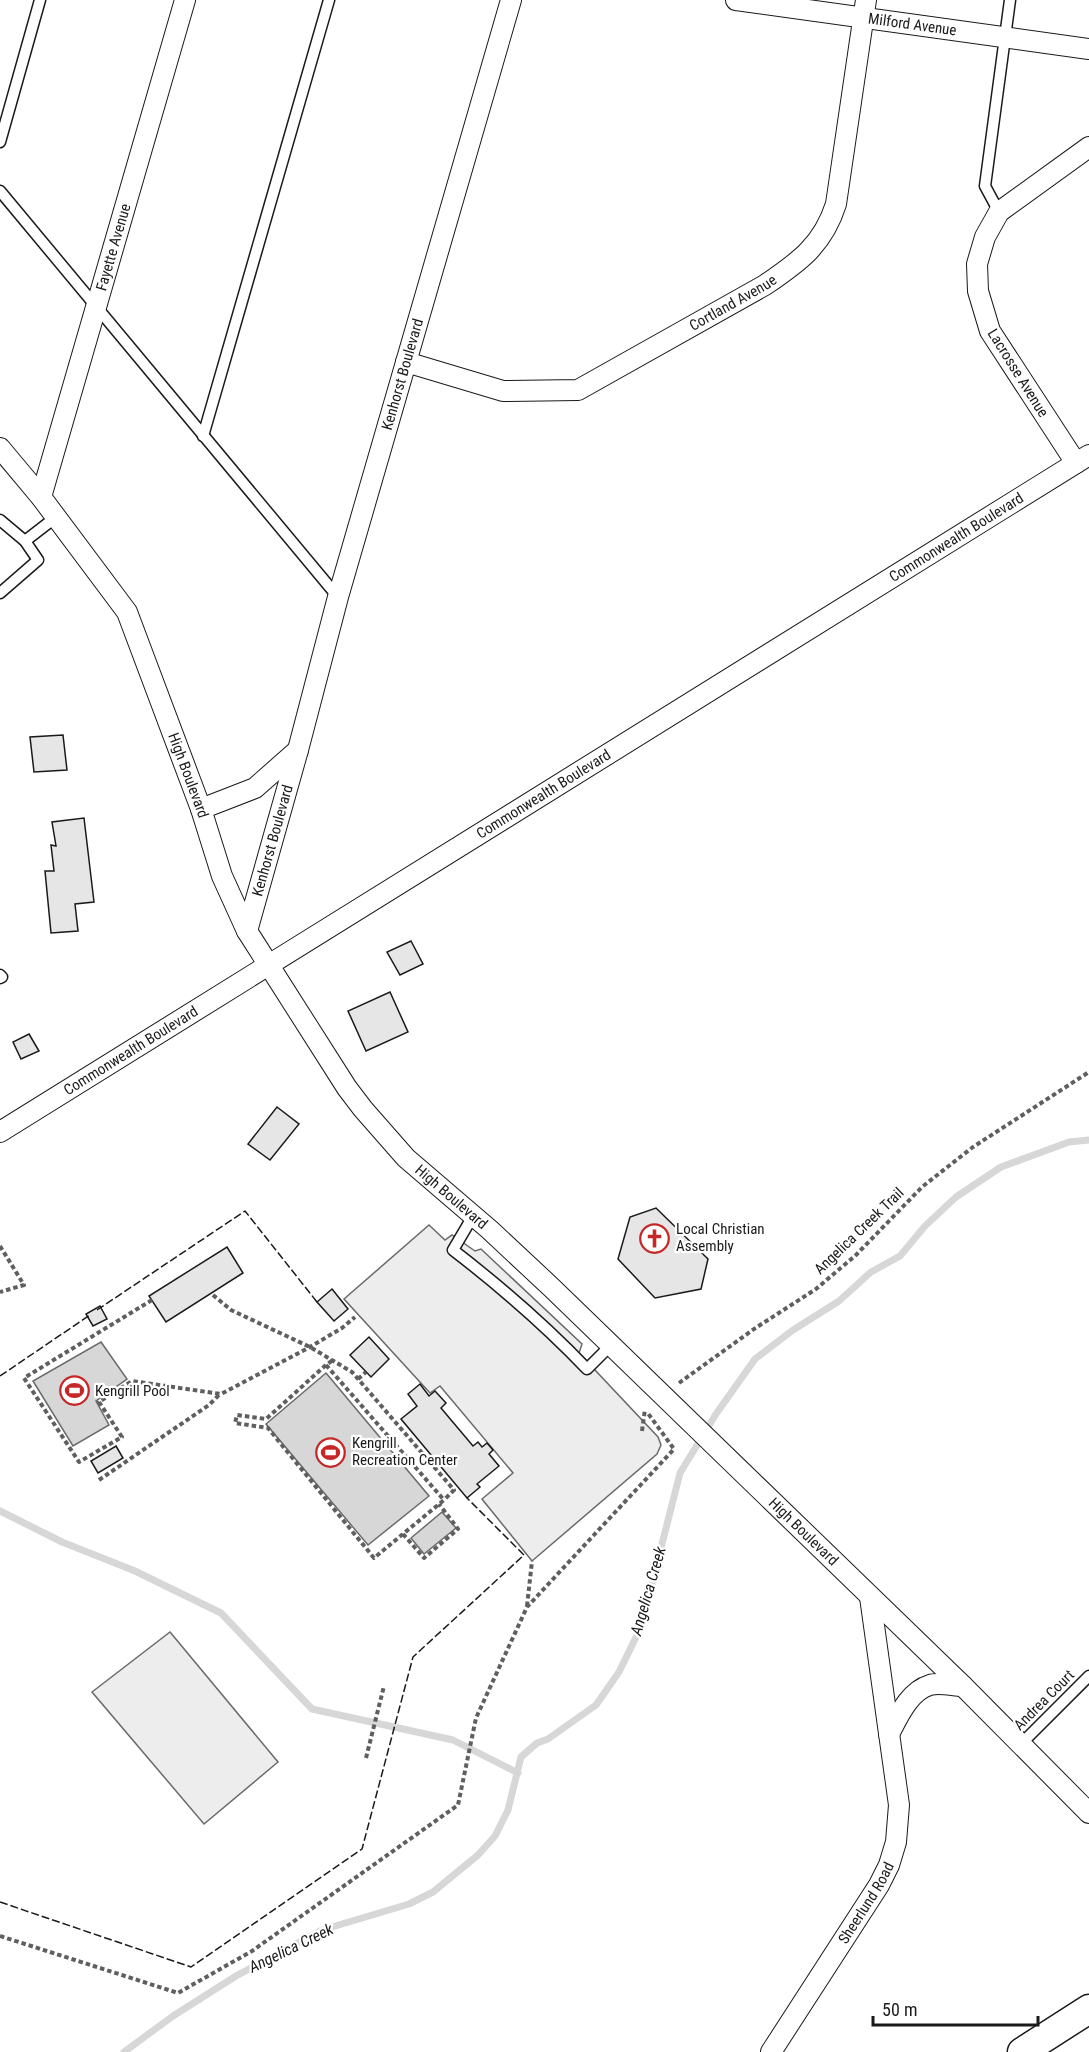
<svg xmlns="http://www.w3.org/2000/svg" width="1089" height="2052" font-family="'Roboto Condensed',sans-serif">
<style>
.built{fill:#ededed;stroke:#6a6a6a;stroke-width:1.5}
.water{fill:#d7d7d7;stroke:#6a6a6a;stroke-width:1.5}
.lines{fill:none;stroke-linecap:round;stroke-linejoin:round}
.stream{stroke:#d7d7d7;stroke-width:7}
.building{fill:#e6e6e6;stroke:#1a1a1a;stroke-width:1.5}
.lane-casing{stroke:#1a1a1a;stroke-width:13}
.street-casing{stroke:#1a1a1a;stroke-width:22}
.secondary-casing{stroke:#1a1a1a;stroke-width:31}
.path{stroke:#5f5f5f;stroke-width:4;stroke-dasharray:4.5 3;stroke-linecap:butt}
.lane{stroke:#fff;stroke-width:10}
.street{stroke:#fff;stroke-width:20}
.secondary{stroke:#fff;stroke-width:28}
.fence{stroke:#1a1a1a;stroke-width:1.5;stroke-dasharray:8 3;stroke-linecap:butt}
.labels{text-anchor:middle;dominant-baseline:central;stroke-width:4.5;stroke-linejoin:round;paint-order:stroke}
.street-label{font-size:15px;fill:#1a1a1a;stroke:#fff}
.poi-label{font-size:15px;fill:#1a1a1a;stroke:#fff;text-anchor:start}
.water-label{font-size:16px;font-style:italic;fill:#1a1a1a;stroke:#fff}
</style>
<rect width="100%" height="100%" fill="#fff"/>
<!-- built -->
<g class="built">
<polygon points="429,1225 445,1240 452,1235 475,1251 481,1249 582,1344 579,1353 658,1437 661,1445 657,1454 532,1561 482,1499 513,1473 440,1386 430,1393 344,1299"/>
<polygon points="170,1632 278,1762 204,1824 92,1692"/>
</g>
<!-- water -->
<g class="water">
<polygon points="101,1342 127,1379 96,1401 109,1425 73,1446 33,1381"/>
<polygon points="326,1373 429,1496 368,1545 266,1424"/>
<polygon points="442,1512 456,1528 424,1554 411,1538"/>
</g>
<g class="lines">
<!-- stream -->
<g class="stream">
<polyline points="0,1511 62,1542 135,1571 221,1613 312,1709 453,1740 518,1773"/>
<polyline points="124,2052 173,2016 236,1976 322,1930 409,1904 433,1892 478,1855 495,1836 508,1810 521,1757 537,1743 548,1739 596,1705 619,1672 641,1627 680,1473 716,1414 755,1359 793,1330 839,1301 871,1272 900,1256 925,1226 956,1197 1001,1167 1069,1142 1089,1140"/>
</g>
</g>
<!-- building -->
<g class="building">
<polygon points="63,735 67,770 34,772 30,737"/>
<polygon points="84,818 94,902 75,904 78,931 51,933 45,871 54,871 51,845 56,846 52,822"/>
<polygon points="411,941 423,964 400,975 387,952"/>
<polygon points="390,992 408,1032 366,1051 348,1011"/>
<polygon points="29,1034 39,1051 21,1059 13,1042"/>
<polygon points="277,1107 299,1124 270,1160 248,1144"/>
<polygon points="656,1208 708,1259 701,1289 655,1298 618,1259 630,1217"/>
<polygon points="227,1247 243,1273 166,1322 149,1296"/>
<polygon points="332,1289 348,1309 334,1321 317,1302"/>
<polygon points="100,1306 107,1319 93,1326 86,1314"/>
<polygon points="369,1337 389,1359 371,1377 350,1355"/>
<polygon points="420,1384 429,1396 435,1391 446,1403 441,1408 473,1446 478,1442 482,1447 487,1443 493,1450 489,1454 499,1466 477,1484 480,1487 467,1498 401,1419 417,1406 408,1394"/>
<polygon points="116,1446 123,1458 98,1473 91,1461"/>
</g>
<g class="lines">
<defs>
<g id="lane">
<polyline points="0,142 40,0"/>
<polyline points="0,191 338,597"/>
<polyline points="999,212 985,186 1010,0"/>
<polyline points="203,436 329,0"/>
<polyline points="0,520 25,541 38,560 0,593"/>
<polyline points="25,541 56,517"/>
<polyline points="0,975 2,977 0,978"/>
<path d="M473 1216 453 1250C501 1287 545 1325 587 1369L611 1345"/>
<polyline points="1021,1744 1089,1676"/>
</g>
<g id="street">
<path id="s1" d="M736 0 1089 49"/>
<path id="s2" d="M406 362 503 391 578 390 765 285C799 262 823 245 836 204L866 0"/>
<path id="s3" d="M0 448 41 497 127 612 201 809 222 876 247 931 347 1088 363 1109 406 1158 490 1230 552 1288 963 1686 1089 1813"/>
<polyline points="1076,463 990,331 978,291 977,264 985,237 999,212 1089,147"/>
<path id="s4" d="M41 497 185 0"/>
<polyline points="201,809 255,788 298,750"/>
<path id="s5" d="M247 931 298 750 338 597 511 0"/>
<path id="s6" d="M0 1132 1089 455"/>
<path d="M889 1734C898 1717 909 1691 930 1685 939 1682 954 1686 963 1686"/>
<path id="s7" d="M771 2052 879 1885 889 1865 896 1842 899 1805 870 1597"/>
</g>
<polyline id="secondary" points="1022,2052 1089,2009"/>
</defs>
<!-- lane casing -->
<use href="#lane" class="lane-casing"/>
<!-- street casing -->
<use href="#street" class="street-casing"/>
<!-- secondary casing -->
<use href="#secondary" class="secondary-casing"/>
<!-- path -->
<g class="path">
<polyline points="0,1246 24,1285 0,1292"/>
<polyline points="213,1295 231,1310 310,1347 352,1372 454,1490 444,1500"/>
<polyline points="152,1300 24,1378 79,1462 122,1437 99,1402 132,1381 221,1394 310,1347 342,1328 355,1317"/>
<polyline points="326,1365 444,1500 374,1558 268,1428 235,1423 237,1415 266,1419 326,1365 333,1360"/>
<polyline points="358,1379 366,1372"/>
<polyline points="679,1383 754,1329 816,1289 856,1255 922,1187 973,1147 1089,1072"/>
<polyline points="642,1431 645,1409"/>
<polyline points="99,1480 209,1405 220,1394"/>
<polyline points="403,1534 424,1558 458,1529 439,1504"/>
<polyline points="527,1606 532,1561"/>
<polyline points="366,1758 384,1686"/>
<polyline points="0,1936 178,1993 252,1951 458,1805 476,1718 527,1607 674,1449 647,1412"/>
</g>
<!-- lane -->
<use href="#lane" class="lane"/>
<!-- street -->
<use href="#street" class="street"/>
<!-- secondary -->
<use href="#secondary" class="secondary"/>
<!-- fence -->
<g class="fence">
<polyline points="97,1310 245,1211 317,1302"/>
<polyline points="0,1376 90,1315"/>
<polyline points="0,1902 191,1967 362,1849 413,1657 524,1555 467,1498"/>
</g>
</g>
<!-- icons -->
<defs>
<symbol id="church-ring" viewBox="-11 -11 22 22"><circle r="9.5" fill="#fff" stroke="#c62828" stroke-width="1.5"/><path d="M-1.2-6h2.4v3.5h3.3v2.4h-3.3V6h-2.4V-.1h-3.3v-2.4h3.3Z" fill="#c62828"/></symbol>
<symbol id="stadium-ring" viewBox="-11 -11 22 22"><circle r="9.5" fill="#fff" stroke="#c62828" stroke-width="1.5"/><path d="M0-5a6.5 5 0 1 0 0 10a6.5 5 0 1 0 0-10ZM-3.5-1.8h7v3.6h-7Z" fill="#c62828"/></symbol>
</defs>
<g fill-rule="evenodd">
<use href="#church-ring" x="638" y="1222" width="33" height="33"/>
<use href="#stadium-ring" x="58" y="1374" width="33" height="33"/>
<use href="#stadium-ring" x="314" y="1436" width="33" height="33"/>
</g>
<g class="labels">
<!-- street labels -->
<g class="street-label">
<text stroke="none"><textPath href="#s1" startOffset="178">Milford Avenue</textPath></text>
<text stroke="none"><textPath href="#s4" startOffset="260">Fayette Avenue</textPath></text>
<text stroke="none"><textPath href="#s2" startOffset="354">Cortland Avenue</textPath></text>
<text transform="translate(1018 373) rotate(58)">Lacrosse Avenue</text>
<text stroke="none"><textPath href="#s5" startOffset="578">Kenhorst Boulevard</textPath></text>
<text stroke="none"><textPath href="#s6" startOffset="1126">Commonwealth Boulevard</textPath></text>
<text stroke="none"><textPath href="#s3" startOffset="382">High Boulevard</textPath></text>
<text stroke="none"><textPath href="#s6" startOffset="640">Commonwealth Boulevard</textPath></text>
<text stroke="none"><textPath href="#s5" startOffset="94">Kenhorst Boulevard</textPath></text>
<text stroke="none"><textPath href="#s6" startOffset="154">Commonwealth Boulevard</textPath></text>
<text stroke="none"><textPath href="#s3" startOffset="886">High Boulevard</textPath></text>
<text transform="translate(859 1231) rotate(-44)">Angelica Creek Trail</text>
<text stroke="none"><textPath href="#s3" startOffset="1372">High Boulevard</textPath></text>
<text transform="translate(1044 1700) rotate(-45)">Andrea Court</text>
<text stroke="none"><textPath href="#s7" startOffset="177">Sheerlund Road</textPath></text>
</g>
<!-- poi labels -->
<g class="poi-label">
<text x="676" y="1229">Local Christian<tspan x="676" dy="17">Assembly</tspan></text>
<text x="95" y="1391">Kengrill Pool</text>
<text x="352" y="1443">Kengrill<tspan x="352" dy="17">Recreation Center</tspan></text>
</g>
<!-- water labels -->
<g class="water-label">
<text transform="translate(648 1591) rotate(-74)">Angelica Creek</text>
<text transform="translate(291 1948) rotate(-26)">Angelica Creek</text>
</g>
</g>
<!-- scale -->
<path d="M873 2016v9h165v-9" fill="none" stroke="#1a1a1a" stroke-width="3"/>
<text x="882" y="2016" font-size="18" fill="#1a1a1a" stroke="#ffffff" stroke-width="4.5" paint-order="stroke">50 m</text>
</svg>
